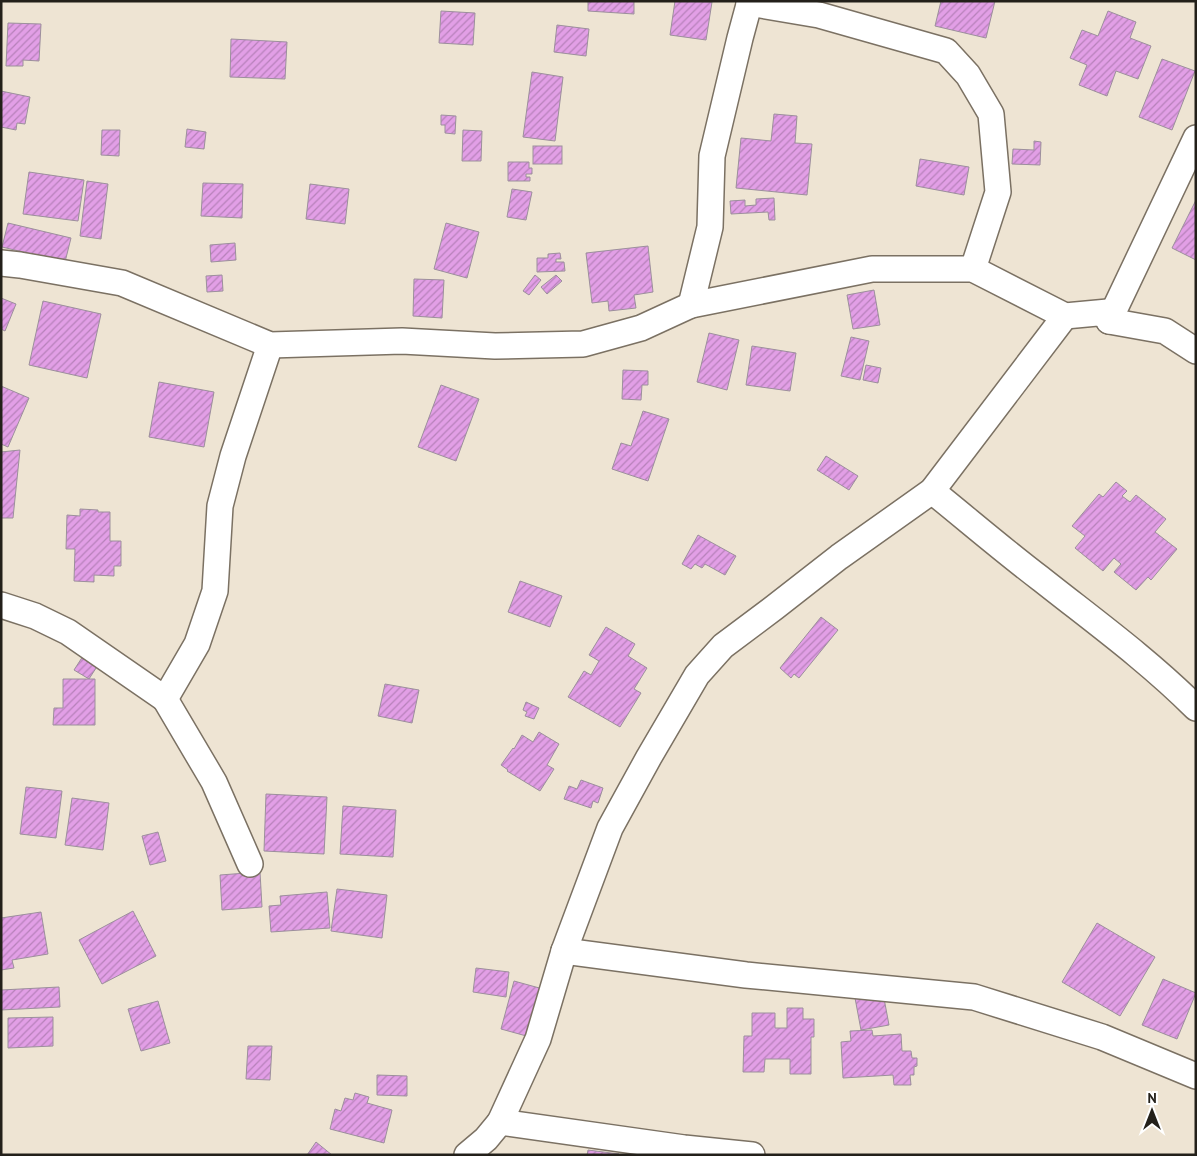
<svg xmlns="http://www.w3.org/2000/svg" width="1197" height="1156" font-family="'PT Sans',sans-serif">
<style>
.building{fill:url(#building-hatch);stroke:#9c8f9c}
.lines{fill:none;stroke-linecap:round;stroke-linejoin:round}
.street-casing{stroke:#7b7163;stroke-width:28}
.street{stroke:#fff;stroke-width:25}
</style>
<defs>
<pattern id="building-hatch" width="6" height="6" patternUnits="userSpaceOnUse" patternTransform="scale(1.25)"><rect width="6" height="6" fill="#e29fe6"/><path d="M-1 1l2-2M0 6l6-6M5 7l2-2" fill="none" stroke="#b781ba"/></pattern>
</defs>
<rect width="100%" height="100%" fill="#eee4d3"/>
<!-- building -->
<g class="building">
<polygon points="588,1 634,1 634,14 588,11"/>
<polygon points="675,1 712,2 706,40 670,35"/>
<polygon points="941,1 995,1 986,38 935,26"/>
<polygon points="441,11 475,13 473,45 439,43"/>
<polygon points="1108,11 1136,22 1130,38 1151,46 1138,79 1116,71 1107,96 1079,85 1087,65 1070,58 1082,30 1098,36"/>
<polygon points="8,23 41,24 39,61 23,60 23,66 6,66"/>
<polygon points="557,25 589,29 586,56 554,52"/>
<polygon points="231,39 287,42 285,79 230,77"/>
<polygon points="1162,59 1195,71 1172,130 1139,117"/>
<polygon points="532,72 563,77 555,141 523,137"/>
<polygon points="1,91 30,97 25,124 17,123 16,130 1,127"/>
<polygon points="774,114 797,116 795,143 812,144 807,195 736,188 741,138 771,141"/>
<polygon points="441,115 456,116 455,134 445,133 445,125 441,125"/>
<polygon points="187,129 206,132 204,149 185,147"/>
<polygon points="102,130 120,130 119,156 101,155"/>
<polygon points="463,130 482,131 481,161 462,161"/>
<polygon points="1034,141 1041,142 1040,165 1012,164 1013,149 1034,150"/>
<rect x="533" y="146" width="29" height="18"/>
<polygon points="920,159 969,167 964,195 916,186"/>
<polygon points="508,162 529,162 529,168 532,168 532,174 526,174 526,177 530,177 530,181 508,181"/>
<polygon points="29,172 84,180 78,221 23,214"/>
<polygon points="87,181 108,184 101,239 80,236"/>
<polygon points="203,183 243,184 242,218 201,216"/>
<polygon points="310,184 349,189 345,224 306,219"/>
<polygon points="512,189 532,192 526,220 507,217"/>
<polygon points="774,198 775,220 769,220 768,212 731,214 730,201 745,200 745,206 756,205 756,199"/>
<polygon points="1196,200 1196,260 1172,248"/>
<polygon points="8,223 71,238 65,262 2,247"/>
<polygon points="446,223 479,232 467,278 434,269"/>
<polygon points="235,243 236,260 211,262 210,245"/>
<polygon points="648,246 653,292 634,295 636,308 609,311 608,301 592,303 586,253"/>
<polygon points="560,253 561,259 556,259 556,262 564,262 565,271 537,272 537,258 548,258 548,254"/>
<polygon points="222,275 223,291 207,292 206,276"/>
<polygon points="535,275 541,280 529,295 523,291"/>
<polygon points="556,275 562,281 547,294 541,287"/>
<polygon points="414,279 444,280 442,318 413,316"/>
<polygon points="874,290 880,325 853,329 847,295"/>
<polygon points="1,298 16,304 5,331 1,329"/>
<polygon points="43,301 101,314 87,378 29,365"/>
<polygon points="709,333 739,340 727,390 697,382"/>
<polygon points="851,337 869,341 860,380 841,376"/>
<polygon points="752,346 796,353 790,391 746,385"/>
<polygon points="866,365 881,368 878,383 863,380"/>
<polygon points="623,370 648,371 648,385 642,385 641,400 622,399"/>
<polygon points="159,382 214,392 204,447 149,437"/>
<polygon points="441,385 479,399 456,461 418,447"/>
<polygon points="1,386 29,398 8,447 1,444"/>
<polygon points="643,411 669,419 648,481 612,469 621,443 631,446"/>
<polygon points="20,450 13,518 1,518 1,452"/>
<polygon points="826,456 858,476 849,490 817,470"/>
<polygon points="1116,482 1127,491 1122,496 1130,502 1136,495 1166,519 1155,532 1177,549 1151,580 1148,577 1136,590 1114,572 1121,564 1114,558 1103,571 1075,548 1085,536 1072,526 1099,494 1103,497"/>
<polygon points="80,509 98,510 98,512 110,512 110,541 121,541 121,566 114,566 114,576 94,575 94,582 74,581 75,549 66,549 67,515 80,516"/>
<polygon points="698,535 736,556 725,575 705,564 702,568 695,564 691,569 682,564"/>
<polygon points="520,581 562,596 550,627 508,612"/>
<polygon points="821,617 838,630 799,678 794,674 791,678 780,668"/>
<polygon points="606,627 635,644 628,656 647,668 634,689 641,693 620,727 568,697 584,671 591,675 599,661 589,655"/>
<polygon points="83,656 98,665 89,679 74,670"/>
<polygon points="63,679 95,679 95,725 53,725 54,708 63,708"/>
<polygon points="385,684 419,690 412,723 378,716"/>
<polygon points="526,702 539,708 534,719 525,716 527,712 523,710"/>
<polygon points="539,732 559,744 547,765 554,769 540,791 507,771 508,770 501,765 513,748 514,749 522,735 533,742"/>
<polygon points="581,780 603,788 598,803 593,801 591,808 564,799 569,786 577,789"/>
<polygon points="26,787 62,791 56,838 20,834"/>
<polygon points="266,794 327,797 324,854 264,851"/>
<polygon points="72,798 109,803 103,850 65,845"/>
<polygon points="343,806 396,810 393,857 340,854"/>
<polygon points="158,832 166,861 150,865 142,836"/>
<polygon points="260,872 262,907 222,910 220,875"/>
<polygon points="337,889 387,895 382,938 331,931"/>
<polygon points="327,892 330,928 271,932 269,906 281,905 280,896"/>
<polygon points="133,911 156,956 102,984 79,940"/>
<polygon points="41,912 48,954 12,960 14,968 1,970 1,918"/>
<polygon points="1097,923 1155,957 1120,1016 1062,982"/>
<polygon points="476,968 509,972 506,997 473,992"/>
<polygon points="1163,979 1196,993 1177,1039 1142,1025"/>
<polygon points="514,981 543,989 530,1037 501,1029"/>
<polygon points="59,987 60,1007 1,1010 1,990"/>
<polygon points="883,993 889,1025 861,1030 855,998"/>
<polygon points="158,1001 170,1043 141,1051 128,1009"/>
<polygon points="787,1008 803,1008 803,1019 814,1019 814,1037 811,1037 811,1074 790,1074 790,1059 765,1059 764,1072 743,1072 744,1036 752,1036 752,1013 775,1013 775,1028 787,1028"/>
<polygon points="53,1017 53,1046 8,1048 8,1018"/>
<polygon points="872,1030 873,1036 901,1034 902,1051 911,1051 912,1058 917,1058 917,1066 914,1067 914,1075 910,1075 911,1085 894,1085 893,1075 843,1078 841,1042 851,1041 850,1031"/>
<polygon points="248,1046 272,1046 270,1080 246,1079"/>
<polygon points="377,1075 407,1076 407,1096 377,1095"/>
<polygon points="355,1093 369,1097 367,1103 392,1110 384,1143 330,1129 335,1109 341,1111 345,1098 353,1100"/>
<polygon points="316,1142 332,1155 307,1155"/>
<polygon points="588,1150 619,1154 587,1155"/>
</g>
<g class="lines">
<defs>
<g id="street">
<polyline points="749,3 819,15 946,51 968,75 991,114 998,192 973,269"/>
<polyline points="1,263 20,265 122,283 270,345 402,341 495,346 583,344 641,328 691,305 872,269 973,269 1065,316 1108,312 1109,321 1165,331 1196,351"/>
<polyline points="691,305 710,227 712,156 740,38 750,1"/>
<polyline points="1109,321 1196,138"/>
<path d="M932 491C968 520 1004 551 1041 579 1094 621 1148 660 1196 708"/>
<polyline points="1,605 35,616 68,632 165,699 197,644 215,591 220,506 233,456 270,345"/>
<polyline points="165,699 214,782 250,864"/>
<polyline points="564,951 746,975 974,997 1102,1037 1196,1076"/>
<polyline points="500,1122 684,1148 752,1155"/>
<polyline points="467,1155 486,1139 500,1122 538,1039 564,951 610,828 649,757 697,675 723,646 775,607 839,557 932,491 1065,316"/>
</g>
</defs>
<!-- street casing -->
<use href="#street" class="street-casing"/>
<!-- street -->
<use href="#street" class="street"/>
</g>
<!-- border -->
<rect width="1197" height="1156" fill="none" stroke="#23201a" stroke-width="5"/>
<!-- north arrow -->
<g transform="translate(1152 1111)" stroke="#ffffff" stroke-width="4" paint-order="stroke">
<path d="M0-4L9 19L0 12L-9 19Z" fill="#23201a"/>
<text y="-8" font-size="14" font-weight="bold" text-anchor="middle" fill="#23201a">N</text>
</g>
</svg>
